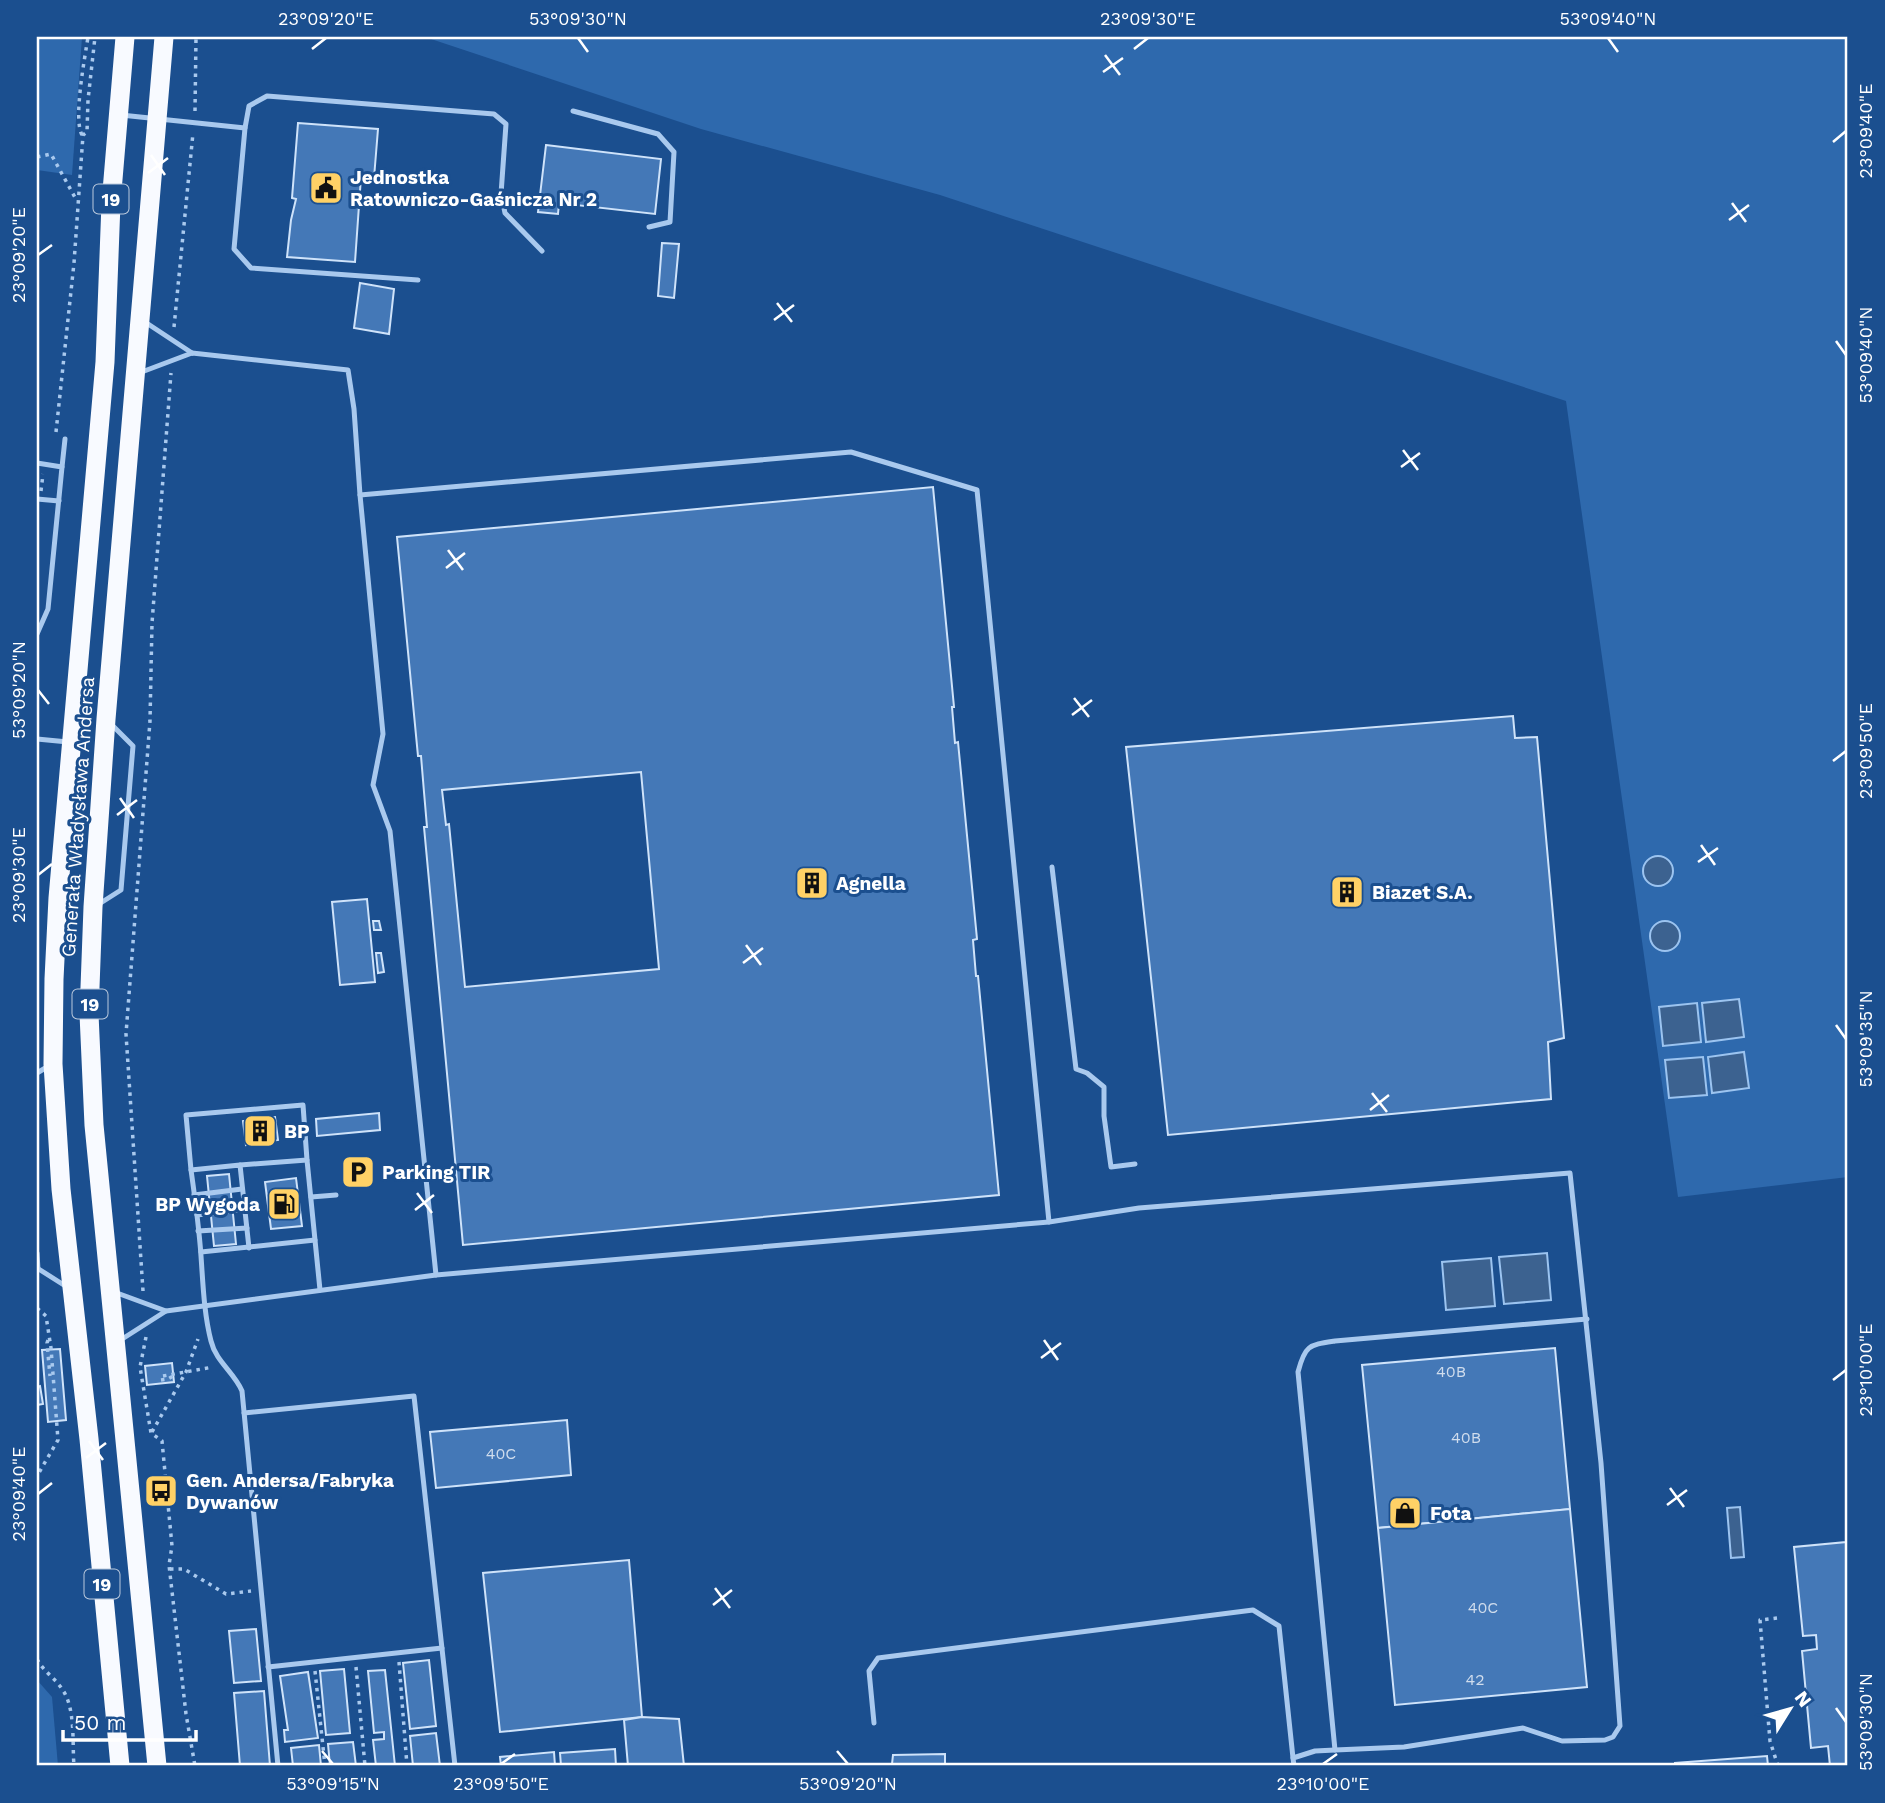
<svg xmlns="http://www.w3.org/2000/svg" width="1885" height="1803" font-family="'Work Sans',sans-serif">
<style>
.green{fill:#2e69ad}
.water{fill:#3c6290;stroke:#9cc4f0;stroke-width:2}
.building{fill:#4478b7;stroke:#cfe3fa;stroke-width:2;fill-rule:evenodd}
.lines{fill:none;stroke-linecap:round;stroke-linejoin:round}
.path{stroke:#a9c9ee;stroke-width:3.5;stroke-dasharray:3.5 5;stroke-linecap:butt}
.service{stroke:#a9c9ee;stroke-width:5}
.trunk{stroke:#f8faff;stroke-width:19}
.ticks{fill:none;stroke:#fff;stroke-width:2.5}
.labels{text-anchor:middle;dominant-baseline:central;stroke-width:6;stroke-linejoin:round;paint-order:stroke}
.number-label{font-size:16px;fill:#d0dded}
.shield{fill:#1b4f8f;stroke:#bbcadd;stroke-width:2}
.shield-label{font-size:18px;font-weight:bold;fill:#fff}
.poi-label{font-size:19px;font-weight:bold;fill:#fff;stroke:#1b4f8f;text-anchor:start}
.street-label{font-size:19px;fill:#fff;stroke:#1b4f8f}
.neatline{fill:none;stroke:#fff;stroke-width:2.5}
.ticks-label{font-size:18px;text-anchor:middle;fill:#fff}
</style>
<rect width="100%" height="100%" fill="#1b4f8f"/>
<!-- green -->
<g class="green">
<polygon points="37,37 82,37 72,175 37,170"/>
<polygon points="425,37 1848,37 1848,1177 1678,1197 1566,401 940,195 701,129"/>
<polygon points="37,1680 52,1697 58,1766 37,1766"/>
</g>
<!-- water -->
<g class="water">
<circle cx="1658" cy="871" r="15"/>
<circle cx="1665" cy="936" r="15"/>
<polygon points="1739,999 1744,1037 1706,1042 1702,1003"/>
<polygon points="1697,1003 1701,1042 1663,1046 1659,1007"/>
<polygon points="1744,1052 1749,1088 1712,1093 1708,1057"/>
<polygon points="1703,1057 1707,1095 1669,1098 1665,1060"/>
<polygon points="1547,1253 1551,1300 1504,1304 1499,1257"/>
<polygon points="1491,1258 1495,1306 1446,1310 1442,1262"/>
<polygon points="1740,1507 1744,1557 1731,1558 1727,1508"/>
</g>
<!-- building -->
<g class="building">
<polygon points="298,123 378,129 374,178 361,177 355,262 287,257 291,220 296,199 292,198"/>
<polygon points="546,145 661,159 655,214 559,203 558,214 538,212"/>
<polygon points="662,243 679,244 674,298 658,296"/>
<polygon points="360,283 394,289 389,334 354,328"/>
<path d="M933 487 954 707H952L955 743 958 742 977 939 973 940 976 976H978L999 1195 463 1245 424 827H427L424 792 421 756H418L397 537ZM641 772 659 969 465 987 449 824 446 825 442 790Z"/>
<polygon points="1513,716 1515,738 1537,737 1564,1038 1548,1042 1551,1099 1168,1135 1126,747"/>
<polygon points="367,899 375,982 340,985 332,902"/>
<polygon points="373,921 379,921 381,930 374,930"/>
<polygon points="376,953 381,953 384,972 378,973"/>
<polygon points="379,1113 380,1130 317,1136 316,1119"/>
<polygon points="275,1117 278,1140 246,1145 243,1121"/>
<polygon points="229,1174 236,1244 214,1246 207,1176"/>
<polygon points="296,1178 302,1226 271,1229 265,1182"/>
<polygon points="1555,1348 1570,1509 1378,1528 1362,1365"/>
<polygon points="60,1349 66,1420 48,1422 42,1350"/>
<polygon points="172,1363 174,1382 147,1385 145,1366"/>
<polygon points="40,1386 43,1404 37,1405 37,1387"/>
<polygon points="567,1420 571,1475 436,1488 430,1432"/>
<polygon points="1570,1509 1587,1687 1395,1705 1378,1528"/>
<polygon points="1846,1536 1848,1536 1848,1766 1830,1766 1828,1746 1811,1748 1802,1651 1817,1649 1816,1635 1803,1636 1794,1547 1846,1542"/>
<polygon points="629,1560 642,1717 500,1732 483,1573"/>
<polygon points="256,1629 261,1681 234,1683 229,1631"/>
<polygon points="429,1660 436,1726 410,1729 403,1663"/>
<polygon points="344,1669 350,1733 326,1735 320,1671"/>
<polygon points="385,1670 395,1766 376,1766 373,1740 384,1739 384,1732 374,1733 368,1671"/>
<polygon points="308,1672 318,1738 285,1742 284,1730 288,1730 280,1676"/>
<polygon points="264,1691 270,1766 240,1766 234,1693"/>
<polygon points="642,1717 679,1719 684,1766 628,1766 624,1720"/>
<polygon points="436,1733 440,1766 413,1766 410,1736"/>
<polygon points="353,1742 356,1766 330,1766 328,1744"/>
<polygon points="319,1745 321,1766 293,1766 291,1748"/>
<polygon points="615,1749 616,1766 561,1766 560,1753"/>
<polygon points="554,1752 555,1766 501,1766 500,1757"/>
<polygon points="945,1754 945,1766 866,1766 892,1764 893,1755"/>
<polygon points="1767,1756 1768,1766 1675,1766 1675,1763"/>
</g>
<g class="lines">
<!-- path -->
<g class="path">
<polyline points="195,111 196,37"/>
<path d="M82 135C73 119 85 57 88 37"/>
<polyline points="37,157 51,154 77,201"/>
<polyline points="174,327 193,133"/>
<polyline points="56,432 74,263 83,135 87,132 88,100 95,37"/>
<polyline points="41,491 43,474"/>
<polyline points="143,1291 126,1034 150,721 152,623 171,373"/>
<polyline points="37,1308 46,1316 51,1348 58,1440 37,1476"/>
<polyline points="146,1337 140,1367 151,1433 162,1441 172,1546 169,1565 186,1714 195,1766"/>
<polyline points="48,1340 47,1343 50,1376"/>
<polyline points="163,1376 213,1367"/>
<polyline points="161,1380 168,1379 175,1375"/>
<polyline points="152,1432 186,1372 198,1339"/>
<polyline points="170,1569 184,1569 226,1594 251,1591"/>
<polyline points="1777,1618 1760,1620 1770,1741 1778,1766"/>
<path d="M37 1659C43 1671 55 1678 62 1689 76 1708 72 1743 74 1766"/>
<polyline points="399,1662 407,1766"/>
<polyline points="356,1667 365,1766"/>
<polyline points="315,1671 325,1766"/>
</g>
<!-- service -->
<g class="service">
<polyline points="573,111 658,134 674,152 670,222 649,227"/>
<polyline points="121,115 245,128"/>
<polyline points="418,280 251,268 234,249 245,128 249,106 267,96 494,114 506,124 501,194 505,213 542,251"/>
<polyline points="145,322 192,353"/>
<polyline points="139,373 192,353 348,370 354,409 360,495 383,734 373,785 390,831 436,1275"/>
<polyline points="37,463 62,467 48,609 37,634"/>
<polyline points="62,467 65,439"/>
<polyline points="360,495 851,452 977,490 1049,1222"/>
<polyline points="37,499 59,501"/>
<polyline points="37,739 68,742"/>
<polyline points="1052,867 1076,1069 1087,1073 1104,1087 1104,1116 1111,1167 1135,1164"/>
<polyline points="99,904 121,890 133,746 112,725"/>
<polyline points="37,1073 47,1067"/>
<polyline points="307,1160 320,1290"/>
<polyline points="191,1170 186,1115 303,1105 307,1160 240,1165"/>
<polyline points="194,1195 242,1189"/>
<polyline points="311,1197 336,1195"/>
<polyline points="197,1215 245,1209"/>
<polyline points="198,1231 247,1228"/>
<path d="M249 1248 240 1165 191 1170C195 1198 199 1227 201 1256 203 1284 204 1314 211 1341 216 1362 234 1372 242 1391L278 1766"/>
<polyline points="201,1252 315,1240"/>
<polyline points="37,1253 38,1270"/>
<polyline points="37,1268 67,1287"/>
<polyline points="117,1293 166,1311"/>
<polyline points="119,1341 166,1311 436,1275 1049,1222 1139,1208 1570,1173 1601,1463 1620,1726 1613,1737 1605,1740 1562,1741 1523,1728 1404,1747 1335,1750 1315,1751 1293,1758 1294,1766"/>
<polyline points="244,1413 414,1396 455,1766"/>
<polyline points="268,1667 442,1648"/>
<polyline points="874,1723 869,1671 878,1658 1253,1610 1279,1626 1293,1758"/>
<path d="M1335 1750 1298 1372C1305 1345 1309 1345 1335 1341L1587 1319"/>
</g>
<!-- trunk -->
<g class="trunk">
<polyline points="120,1766 89,1439 61,1189 53,1064 54,979 58,898 105,362 111,203 125,37"/>
<polyline points="157,1766 94,1125 89,1014 93,907 106,719 164,37"/>
</g>
</g>
<!-- ticks -->
<path class="ticks" d="M578 38 588 52M1608 38 1618 52M312 49 326 38M1134 49 1148 38M1105 55 1120 75M1103 72 1123 58M1833 142 1846 131M151 155 165 175M148 173 168 158M1732 203 1746 222M1729 220 1749 205M38 255 52 245M777 303 792 322M774 320 794 305M1836 341 1846 355M1403 450 1418 470M1401 467 1420 453M448 550 463 570M446 568 465 553M38 690 49 704M1074 698 1089 717M1072 715 1092 700M1833 761 1846 751M120 798 134 818M117 815 137 800M1701 845 1715 865M1698 862 1718 848M38 875 52 864M746 945 761 965M743 963 763 948M1836 1025 1846 1039M1372 1093 1387 1112M1370 1110 1389 1095M417 1193 432 1213M415 1210 434 1195M1044 1340 1058 1360M1041 1358 1061 1343M1833 1380 1846 1370M89 1441 103 1460M86 1458 106 1443M1670 1488 1684 1507M38 1494 52 1483M1667 1505 1687 1490M715 1588 730 1608M713 1605 732 1590M1836 1708 1846 1722M322 1751 333 1764M837 1751 848 1764M501 1764 515 1754M1323 1764 1337 1754"/>
<!-- icons -->
<defs>
<symbol id="civic-square" viewBox="-11 -11 22 22"><rect x="-9" y="-9" width="18" height="18" rx="4" fill="#ffd166" stroke="#1b4f8f"/><path d="M-.6-6.5H3V-4.5H.6V-3L4-1V1h2V6H-6V1h2V-1L-.6-3ZM-1.2 2.5V6h2.4V2.5Z" fill="#111"/></symbol>
<symbol id="building-square" viewBox="-11 -11 22 22"><rect x="-9" y="-9" width="18" height="18" rx="4" fill="#ffd166" stroke="#1b4f8f"/><path d="M-4-6H4V6H1V3H-1V6H-4ZM-2.5-4.3h1.7v1.8h-1.7ZM.8-4.3h1.7v1.8H.8ZM-2.5-1h1.7V.8h-1.7ZM.8-1h1.7V.8H.8Z" fill="#111"/></symbol>
<symbol id="parking-square" viewBox="-11 -11 22 22"><rect x="-9" y="-9" width="18" height="18" rx="4" fill="#ffd166" stroke="#1b4f8f"/><path d="M-3.5-5.5H1a3.5 3.5 0 0 1 0 7H-1V5.5H-3.5ZM-1-3.4V-.6H.8a1.4 1.4 0 0 0 0-2.8Z" fill="#111"/></symbol>
<symbol id="fuel-square" viewBox="-11 -11 22 22"><rect x="-9" y="-9" width="18" height="18" rx="4" fill="#ffd166" stroke="#1b4f8f"/><path d="M-5.5-6h7V0h2V4h1.3V-2.5L3-4.5l.8-.8L6-3V5H2.5V1h-1V6h-7ZM-4.2-4.7v3.2H.2V-4.7Z" fill="#111"/></symbol>
<symbol id="bus-square" viewBox="-11 -11 22 22"><rect x="-9" y="-9" width="18" height="18" rx="4" fill="#ffd166" stroke="#1b4f8f"/><path d="M-5-6H5V4H4V6H2V4H-2V6H-4V4H-5ZM-3.5-4V0h7V-4ZM-3.5 1.2v1.5H-2V1.2ZM2 1.2v1.5H3.5V1.2Z" fill="#111"/></symbol>
<symbol id="shop-square" viewBox="-11 -11 22 22"><rect x="-9" y="-9" width="18" height="18" rx="4" fill="#ffd166" stroke="#1b4f8f"/><path d="M-5-2.5h2.3a2.7 3.5 0 0 1 5.4 0H5L5.5 6h-11ZM-1.5-2.5h3a1.5 2.3 0 0 0-3 0Z" fill="#111"/></symbol>
</defs>
<g fill-rule="evenodd">
<use href="#civic-square" x="307" y="169" width="38" height="38"/>
<use href="#building-square" x="793" y="864" width="38" height="38"/>
<use href="#building-square" x="1328" y="873" width="38" height="38"/>
<use href="#building-square" x="241" y="1112" width="38" height="38"/>
<use href="#parking-square" x="339" y="1153" width="38" height="38"/>
<use href="#fuel-square" x="265" y="1185" width="38" height="38"/>
<use href="#bus-square" x="142" y="1472" width="38" height="38"/>
<use href="#shop-square" x="1386" y="1494" width="38" height="38"/>
</g>
<g class="labels">
<!-- number labels -->
<g class="number-label">
<text x="1451" y="1371">40B</text>
<text x="1466" y="1437">40B</text>
<text x="501" y="1453">40C</text>
<text x="1483" y="1607">40C</text>
<text x="1475" y="1679">42</text>
</g>
<!-- shield labels -->
<g class="shield">
<rect x="93.5" y="184.5" width="35" height="29" rx="5"/>
<rect x="72.5" y="989.5" width="35" height="29" rx="5"/>
<rect x="84.5" y="1569.5" width="35" height="29" rx="5"/>
</g>
<g class="shield-label">
<text x="111" y="199">19</text>
<text x="90" y="1004">19</text>
<text x="102" y="1584">19</text>
</g>
<!-- poi labels -->
<g class="poi-label">
<text x="350" y="177">Jednostka<tspan x="350" dy="22">Ratowniczo-Gaśnicza Nr 2</tspan></text>
<text x="836" y="883">Agnella</text>
<text x="1372" y="892">Biazet S.A.</text>
<text x="284" y="1131">BP</text>
<text x="382" y="1172">Parking TIR</text>
<text x="260" y="1204" text-anchor="end">BP Wygoda</text>
<text x="186" y="1480">Gen. Andersa/Fabryka<tspan x="186" dy="22">Dywanów</tspan></text>
<text x="1430" y="1513">Fota</text>
</g>
<!-- street labels -->
<g class="street-label">
<text transform="translate(78 817) rotate(-86)">Generała Władysława Andersa</text>
</g>
</g>
<!-- border -->
<rect width="1885" height="1803" fill="none" stroke="#1b4f8f" stroke-width="77"/>
<!-- north arrow -->
<g transform="translate(1790 1709) rotate(53)" stroke="#1b4f8f" stroke-width="5" paint-order="stroke">
<path d="M0-5L12 26L0 18L-12 26Z" fill="#ffffff"/>
<text y="-10" font-size="19" font-weight="bold" text-anchor="middle" fill="#ffffff">N</text>
</g>
<!-- scale -->
<path d="M63 1730v10h133v-10" fill="none" stroke="#ffffff" stroke-width="3.5"/>
<text x="74" y="1730" font-size="21" fill="#ffffff" stroke="#1b4f8f" stroke-width="5" paint-order="stroke">50 m</text>
<rect x="38" y="38" width="1808" height="1726" class="neatline"/>
<g class="ticks-label">
<text x="326" y="25">23°09'20"E</text>
<text x="578" y="25">53°09'30"N</text>
<text x="1148" y="25">23°09'30"E</text>
<text x="1608" y="25">53°09'40"N</text>
<text transform="translate(1866 131) rotate(-90)" y="6">23°09'40"E</text>
<text transform="translate(19 255) rotate(-90)" y="6">23°09'20"E</text>
<text transform="translate(1866 355) rotate(-90)" y="6">53°09'40"N</text>
<text transform="translate(19 690) rotate(-90)" y="6">53°09'20"N</text>
<text transform="translate(1866 751) rotate(-90)" y="6">23°09'50"E</text>
<text transform="translate(19 875) rotate(-90)" y="6">23°09'30"E</text>
<text transform="translate(1866 1039) rotate(-90)" y="6">53°09'35"N</text>
<text transform="translate(1866 1370) rotate(-90)" y="6">23°10'00"E</text>
<text transform="translate(19 1494) rotate(-90)" y="6">23°09'40"E</text>
<text transform="translate(1866 1722) rotate(-90)" y="6">53°09'30"N</text>
<text x="333" y="1790">53°09'15"N</text>
<text x="501" y="1790">23°09'50"E</text>
<text x="848" y="1790">53°09'20"N</text>
<text x="1323" y="1790">23°10'00"E</text>
</g>
</svg>
